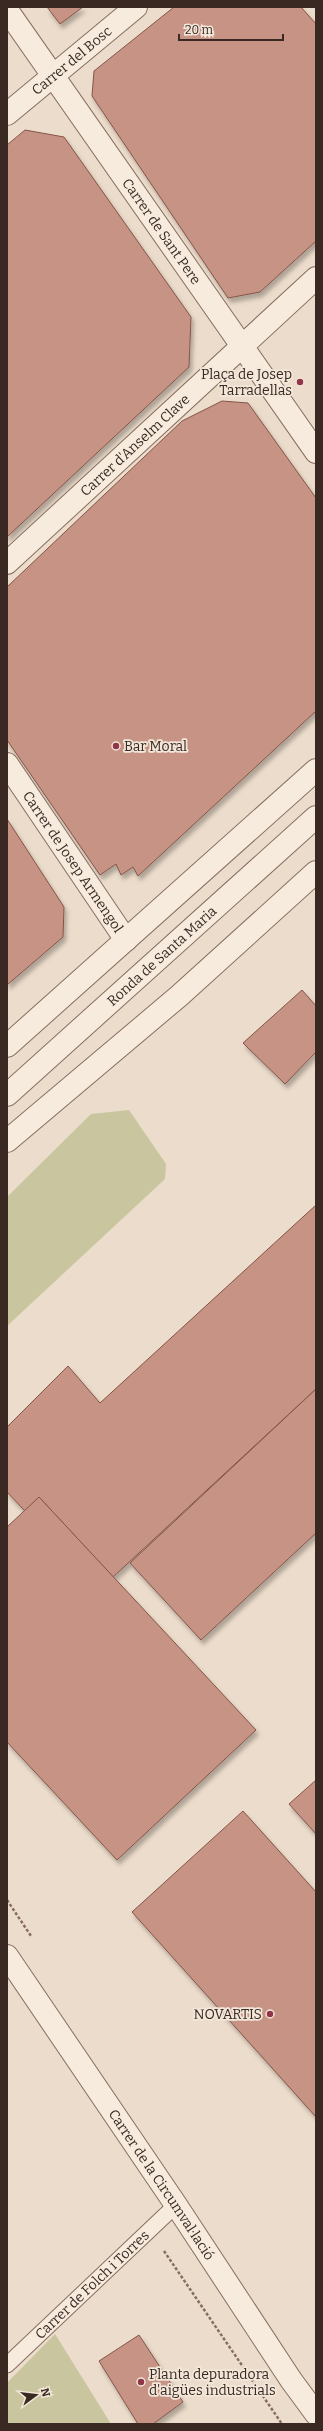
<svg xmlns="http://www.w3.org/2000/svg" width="323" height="2431" font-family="Bitter,serif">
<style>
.green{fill:#c9c69f}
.building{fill:#c69385;stroke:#845548;filter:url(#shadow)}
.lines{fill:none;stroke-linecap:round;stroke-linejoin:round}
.service-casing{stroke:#876e60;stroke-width:17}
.pedestrian-casing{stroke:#876e60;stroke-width:24}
.minor-casing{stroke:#876e60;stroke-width:24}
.tertiary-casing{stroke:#876e60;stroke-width:24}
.path{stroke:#876e60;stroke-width:2.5;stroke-dasharray:3 2;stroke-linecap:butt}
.service{stroke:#f7ebde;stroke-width:15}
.pedestrian{stroke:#f7ebde;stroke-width:22}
.minor{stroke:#f7ebde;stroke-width:22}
.tertiary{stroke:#f7ebde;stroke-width:22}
.poi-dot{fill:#913648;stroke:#f3e7da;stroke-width:1.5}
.labels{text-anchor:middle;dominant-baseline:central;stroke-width:3.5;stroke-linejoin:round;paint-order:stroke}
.street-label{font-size:14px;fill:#392922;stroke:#f3e7da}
.poi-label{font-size:14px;fill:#392922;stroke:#f3e7da;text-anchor:end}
</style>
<defs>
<filter id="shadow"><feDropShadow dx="2.5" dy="4.5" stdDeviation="2" flood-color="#0004"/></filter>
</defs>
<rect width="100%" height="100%" fill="#ecdccb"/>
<!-- green -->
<g class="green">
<polygon points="129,1110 166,1164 165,1179 7,1326 7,1197 91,1114"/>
<polygon points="55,2334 111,2424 7,2424 7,2383"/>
</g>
<!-- building -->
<g class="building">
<polygon points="47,7 83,7 60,24"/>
<polygon points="174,7 301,7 316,24 316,241 260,292 228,298 92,96 94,71"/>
<polygon points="25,130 64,137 191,317 189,367 7,537 7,145"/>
<polygon points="222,401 248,403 316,498 316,711 138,876 133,867 121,875 116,864 100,875 7,740 7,587 182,421"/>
<polygon points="7,819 64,907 63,937 7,985"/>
<polygon points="302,990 316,1006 316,1052 285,1084 243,1043"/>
<polygon points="316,1205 316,1389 113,1577 39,1497 25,1511 7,1492 7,1427 68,1366 100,1403"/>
<polygon points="316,1389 316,1533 201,1640 130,1563"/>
<polygon points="39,1497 256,1730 117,1860 7,1742 7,1527"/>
<polygon points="316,1780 316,1834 289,1804"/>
<polygon points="243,1811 316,1892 316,2117 132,1912"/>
<polygon points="139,2335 183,2402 153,2424 138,2424 99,2361"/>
</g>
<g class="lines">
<defs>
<g id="service">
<path id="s1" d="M7 2365 176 2205"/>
</g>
<g id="pedestrian">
<path id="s2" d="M7 1095 316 817"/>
</g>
<g id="minor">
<path id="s3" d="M7 10 316 452"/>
<path id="s4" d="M7 114 136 7"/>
<path id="s5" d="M7 563 316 278"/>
<path id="s6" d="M7 764 126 940"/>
<path id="s7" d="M7 1956 176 2205 291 2380 316 2414"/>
</g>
<g id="tertiary">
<polyline points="7,1046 316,770"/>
<polyline points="7,1141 179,996 316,872"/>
</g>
</defs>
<!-- service casing -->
<use href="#service" class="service-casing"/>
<!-- pedestrian casing -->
<use href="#pedestrian" class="pedestrian-casing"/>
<!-- minor casing -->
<use href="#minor" class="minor-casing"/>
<!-- tertiary casing -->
<use href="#tertiary" class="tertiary-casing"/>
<!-- path -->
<g class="path">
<polyline points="7,1900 31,1936"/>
<polyline points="164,2251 282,2424"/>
</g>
<!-- service -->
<use href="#service" class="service"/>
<!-- pedestrian -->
<use href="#pedestrian" class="pedestrian"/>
<!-- minor -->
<use href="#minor" class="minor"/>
<!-- tertiary -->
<use href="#tertiary" class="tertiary"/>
</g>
<!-- markers -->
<g class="poi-dot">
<circle cx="300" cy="382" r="4"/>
<circle cx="116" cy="746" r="4"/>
<circle cx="270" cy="2014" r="4"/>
<circle cx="141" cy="2382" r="4"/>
</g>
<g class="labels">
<!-- street labels -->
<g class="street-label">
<text stroke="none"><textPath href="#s4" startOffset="84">Carrer del Bosc</textPath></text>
<text stroke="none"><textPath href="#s3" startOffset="270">Carrer de Sant Pere</textPath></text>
<text stroke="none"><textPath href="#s5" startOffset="174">Carrer d'Anselm Clave</textPath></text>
<text stroke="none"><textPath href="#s6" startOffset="118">Carrer de Josep Armengol</textPath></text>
<text stroke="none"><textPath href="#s2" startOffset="208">Ronda de Santa Maria</textPath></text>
<text stroke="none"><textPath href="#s7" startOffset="276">Carrer de la Circumval·lació</textPath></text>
<text stroke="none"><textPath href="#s1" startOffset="117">Carrer de Folch i Torres</textPath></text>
</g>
<!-- poi labels -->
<g class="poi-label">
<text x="292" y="374">Plaça de Josep<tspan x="292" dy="16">Tarradellas</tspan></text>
<text x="124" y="746" text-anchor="start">Bar Moral</text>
<text x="262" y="2014">NOVARTIS</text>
<text x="149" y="2374" text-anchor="start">Planta depuradora<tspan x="149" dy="16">d'aigües industrials</tspan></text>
</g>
</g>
<!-- border -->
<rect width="323" height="2431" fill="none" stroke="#392922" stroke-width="16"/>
<!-- north arrow -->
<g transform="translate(36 2395) rotate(75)" stroke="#f3e7da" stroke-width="3" paint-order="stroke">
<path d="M0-3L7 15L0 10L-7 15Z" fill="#392922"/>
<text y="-6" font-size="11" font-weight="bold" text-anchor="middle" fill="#392922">N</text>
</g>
<!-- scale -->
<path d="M179 34v6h104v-6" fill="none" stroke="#392922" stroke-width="2"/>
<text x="185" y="34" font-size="12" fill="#392922" stroke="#f3e7da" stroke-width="3" paint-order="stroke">20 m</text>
</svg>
